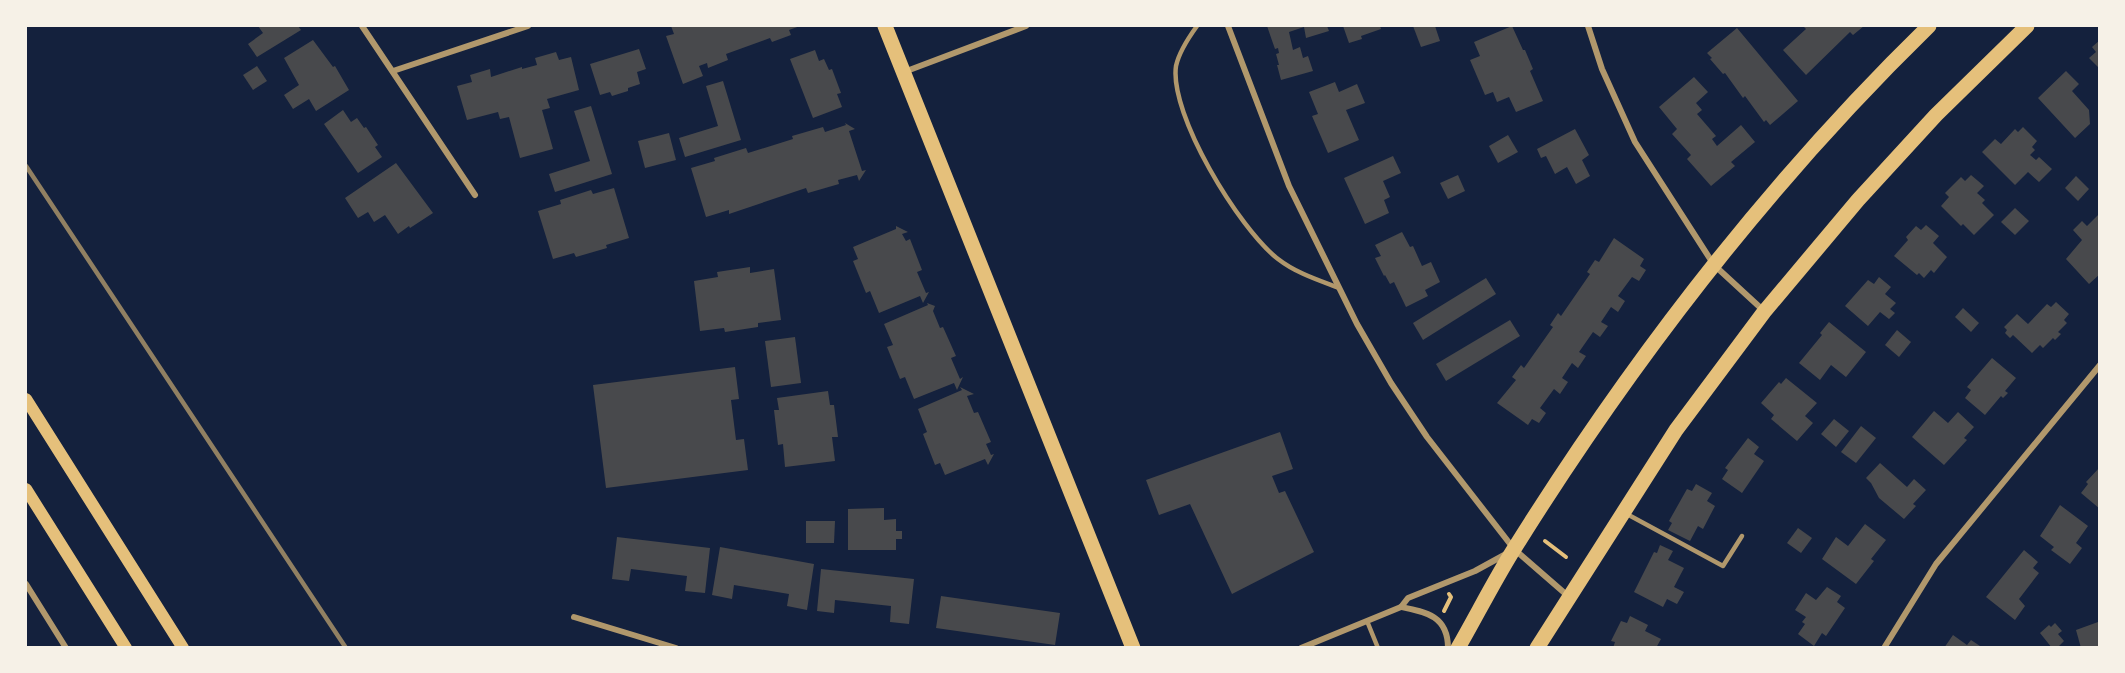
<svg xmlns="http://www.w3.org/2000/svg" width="2125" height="673" font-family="Mulish,sans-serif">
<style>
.building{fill:#48494c}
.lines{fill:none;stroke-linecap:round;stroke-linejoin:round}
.path{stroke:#e5c07b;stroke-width:4}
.service{stroke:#b1986c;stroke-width:4.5}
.minor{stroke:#b1986c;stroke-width:6}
.secondary{stroke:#e5c07b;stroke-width:12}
.primary{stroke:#e5c07b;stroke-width:15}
.rail{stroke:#918062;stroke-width:4.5}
</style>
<rect width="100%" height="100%" fill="#14213d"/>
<!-- building -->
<g class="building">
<polygon points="258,26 298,26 301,30 257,57 248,44 263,33"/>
<polygon points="671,26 688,27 800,26 789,30 791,35 772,42 770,38 726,54 728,60 708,68 707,63 699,66 703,76 683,84 666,36 674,34"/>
<polygon points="1267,26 1327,26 1329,31 1306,38 1304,27 1289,32 1293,50 1300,47 1303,58 1308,56 1313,71 1281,80 1277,65 1279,65 1276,54 1279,53 1278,48 1275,49"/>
<polygon points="1343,26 1380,26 1381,29 1361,36 1362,39 1349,43"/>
<polygon points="1413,26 1435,26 1440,41 1421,47"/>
<polygon points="1512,26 1523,50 1525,50 1533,69 1530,71 1543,101 1516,112 1509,97 1497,102 1493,92 1485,95 1470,60 1480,56 1474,42"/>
<polygon points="1806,26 1864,26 1853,35 1850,32 1806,75 1783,50 1806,29 1804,27"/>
<polygon points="1737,28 1798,101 1770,125 1766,120 1764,122 1745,96 1743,98 1725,73 1723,74 1710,59 1712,58 1707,53"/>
<polygon points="313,40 333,67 335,66 349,90 316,111 309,99 293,109 284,95 299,85 284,58"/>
<polygon points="2100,40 2100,69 2089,58 2096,52 2092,47"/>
<polygon points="639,49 646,69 637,72 640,84 628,88 628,91 612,96 610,92 600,95 590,64"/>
<polygon points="815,50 819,61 824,59 829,70 832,69 841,93 837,94 842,107 813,118 790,59"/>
<polygon points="556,52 559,60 571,57 579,90 547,99 550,108 542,110 553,149 520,158 509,117 500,119 498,112 467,120 457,86 472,82 470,75 490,69 491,77 522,67 522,69 537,65 535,58"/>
<polygon points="257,66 267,81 253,90 243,75"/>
<polygon points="2066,71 2079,84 2072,91 2089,110 2090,124 2075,138 2038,98"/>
<polygon points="1694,77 1708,92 1696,103 1702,110 1697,114 1716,136 1712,139 1717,146 1741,125 1755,142 1731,162 1735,166 1711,186 1687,159 1691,155 1672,134 1677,129 1659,107"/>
<polygon points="723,81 741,140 685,157 679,138 718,126 706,86"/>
<polygon points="1335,82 1339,92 1357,84 1365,103 1346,110 1359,140 1328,153 1312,116 1318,114 1309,92"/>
<polygon points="591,106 612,174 555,192 549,174 590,161 574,111"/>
<polygon points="343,110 351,122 357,118 364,128 366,127 378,145 375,147 382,157 358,173 324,124"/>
<polygon points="845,123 855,129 849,131 862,171 866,170 859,181 857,175 838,180 839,184 808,193 806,188 729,214 729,210 706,217 691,168 715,161 714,158 746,148 748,153 793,139 792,136 823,127 825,132 846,125"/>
<polygon points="2023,127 2037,141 2032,147 2035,150 2030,155 2036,160 2039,157 2052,169 2039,182 2028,172 2015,185 1982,152 1995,139 2001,144 2015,129 2018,132"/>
<polygon points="1575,129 1589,155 1582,160 1590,176 1576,184 1567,167 1555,174 1546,156 1541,158 1537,149"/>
<polygon points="669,133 676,160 645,168 638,141"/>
<polygon points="1508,135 1518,152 1498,163 1489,146"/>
<polygon points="1393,156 1401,173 1383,181 1390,197 1384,200 1389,213 1365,224 1344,178"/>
<polygon points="396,163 433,213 410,228 409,226 398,234 385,215 374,222 368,212 358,218 345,198"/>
<polygon points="1458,175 1465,191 1448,199 1440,183"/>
<polygon points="1971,175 1984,186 1977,193 1985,200 1982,203 1994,215 1974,235 1963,224 1961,226 1941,206 1949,197 1945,193 1961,177 1965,181"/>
<polygon points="2076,176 2089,189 2078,201 2065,188"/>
<polygon points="614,188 629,238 606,245 607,248 576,257 574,253 553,259 538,211 561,204 560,200 591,190 593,194"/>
<polygon points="2015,208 2029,221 2015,235 2001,222"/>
<polygon points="2100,213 2100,274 2089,284 2066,259 2082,240 2073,230 2082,221 2087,226"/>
<polygon points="1926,225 1939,236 1933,243 1947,257 1934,273 1931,270 1924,278 1919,273 1917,275 1894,256 1908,240 1906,237 1916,226 1921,230"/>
<polygon points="896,226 908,232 902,234 906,241 910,239 922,270 917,272 926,293 929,292 923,303 920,296 879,313 870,291 866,293 853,261 858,259 853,247 896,229"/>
<polygon points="1402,232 1410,247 1413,246 1422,266 1431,262 1440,282 1425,290 1428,296 1406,307 1394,282 1390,284 1385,275 1384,276 1375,258 1381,256 1375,245"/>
<polygon points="1614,238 1644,259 1640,266 1646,270 1639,281 1632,277 1618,296 1625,301 1618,312 1611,307 1601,322 1608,326 1600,337 1593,332 1579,352 1586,356 1578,368 1572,363 1562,378 1568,382 1560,394 1554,389 1540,408 1546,413 1539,423 1532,419 1528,425 1497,403 1516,380 1512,377 1521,365 1524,368 1553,327 1550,325 1558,313 1561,316 1590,274 1587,272 1595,260 1599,262"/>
<polygon points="750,267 750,273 774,269 781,320 758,323 758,327 725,332 724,328 700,331 694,281 718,277 717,272"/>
<polygon points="1879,277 1891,287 1885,294 1896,303 1890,309 1895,313 1889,319 1880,312 1868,326 1845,306 1868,280 1874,284"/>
<polygon points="1486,278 1496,294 1423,340 1413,323"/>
<polygon points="2056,302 2069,314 2064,320 2067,323 2058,332 2061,334 2055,340 2053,338 2043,348 2040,345 2032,353 2013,335 2010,338 2005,333 2007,330 2004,327 2017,314 2028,324 2047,304 2051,307"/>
<polygon points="927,303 935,306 933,311 940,328 943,327 956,356 951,358 960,379 963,377 957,390 954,383 914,399 905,377 900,379 887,347 893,345 884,324 928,305"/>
<polygon points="1963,308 1979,323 1971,332 1955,317"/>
<polygon points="1510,320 1520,336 1446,381 1436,364"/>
<polygon points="1829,322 1866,352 1846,377 1831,365 1820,380 1799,363 1822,335 1820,333"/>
<polygon points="1897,330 1911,342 1899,357 1885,345"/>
<polygon points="795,337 801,383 771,387 765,341"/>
<polygon points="1992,358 2016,378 2005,391 2008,393 2003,398 2001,396 1985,415 1965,398 1971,390 1967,387"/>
<polygon points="735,367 739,399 731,400 736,440 744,439 748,470 606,488 593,385"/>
<polygon points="1786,378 1817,403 1805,416 1813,423 1797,441 1771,419 1774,415 1761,403 1779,382 1781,384"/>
<polygon points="960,387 974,394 967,396 974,413 978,412 991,442 986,444 991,455 994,454 988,465 985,459 945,475 940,463 935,465 923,434 927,432 918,409 962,390"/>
<polygon points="828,391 830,405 834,405 838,437 832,437 835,461 785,467 783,444 778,445 774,410 779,410 777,398"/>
<polygon points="1934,411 1948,423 1958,412 1974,427 1964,438 1967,440 1944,465 1912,437"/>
<polygon points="1834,419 1849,431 1836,447 1821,434"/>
<polygon points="1861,426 1876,438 1856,463 1841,452"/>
<polygon points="1280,432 1293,469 1272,476 1279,493 1285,491 1314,552 1232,594 1190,504 1159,515 1146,480"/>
<polygon points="1748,438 1759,447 1754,454 1764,461 1742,493 1722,479 1728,470 1725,468"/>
<polygon points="1880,463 1907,487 1914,479 1926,490 1913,504 1916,506 1904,519 1879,498 1871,483 1866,478"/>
<polygon points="2100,467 2100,509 2081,493 2088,484 2086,482"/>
<polygon points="1696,484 1712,493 1707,501 1715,506 1703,529 1698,526 1690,541 1668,530 1672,523 1669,521 1687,489 1692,491"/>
<polygon points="2060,505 2088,526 2076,543 2082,548 2070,564 2051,550 2054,547 2040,536"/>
<polygon points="884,508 884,520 896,519 896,531 902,531 902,539 896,539 896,550 848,550 848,509"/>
<polygon points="806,521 835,521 834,543 806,543"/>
<polygon points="1865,524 1886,540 1871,559 1874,561 1856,584 1822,559 1836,537 1848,546"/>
<polygon points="1798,528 1812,538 1801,553 1787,543"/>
<polygon points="617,537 710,548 705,593 685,591 687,576 631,569 629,581 612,579"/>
<polygon points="1660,545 1673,551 1668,560 1684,568 1674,587 1684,592 1677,604 1667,599 1663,607 1634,592 1654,552 1657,553"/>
<polygon points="720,547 814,564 807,610 787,606 789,594 734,585 732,599 712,595"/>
<polygon points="2024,550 2038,562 2033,568 2039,573 2019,599 2025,606 2015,620 1986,597"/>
<polygon points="821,569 914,579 909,624 890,622 891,606 835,600 834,613 817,611"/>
<polygon points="1827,587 1841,596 1837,602 1845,608 1826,636 1822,633 1814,646 1798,634 1805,624 1802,622 1806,617 1795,610 1806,593 1816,600"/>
<polygon points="941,596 1060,613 1055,645 936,628"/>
<polygon points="1630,616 1648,625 1645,631 1661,639 1656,648 1613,648 1615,642 1611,641 1621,621 1627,623"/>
<polygon points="2098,622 2100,648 2081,648 2076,630"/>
<polygon points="2055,623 2062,631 2058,634 2064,641 2057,648 2052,648 2040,633 2049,625 2051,627"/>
<polygon points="1953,635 1967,645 1971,640 1983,648 1944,648"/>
</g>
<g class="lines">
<!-- path -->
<g class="path">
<polyline points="1545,541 1566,557"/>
<polyline points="1444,611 1451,597 1449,594"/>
</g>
<!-- service -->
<g class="service">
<path d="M1197 26C1189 37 1179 52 1176 66 1169 114 1239 229 1278 259 1296 273 1318 280 1339 288"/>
<polyline points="1625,513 1723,566 1742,536"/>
<polyline points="1367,621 1378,648"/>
</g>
<!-- minor -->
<g class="minor">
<polyline points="362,26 475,195"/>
<polyline points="1228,26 1289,186 1357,324 1391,383 1427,437 1514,549 1568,596"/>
<polyline points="1588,26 1602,69 1635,142 1714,265 1764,311"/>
<polyline points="393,71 528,26"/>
<polyline points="904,72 1026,26"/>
<polyline points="26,584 66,648"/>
<path d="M1401 607C1426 612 1448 616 1448 648"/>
<polyline points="574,617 676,648"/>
<polyline points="1301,648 1401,607 1408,598 1475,571 1506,554"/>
<polyline points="1884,648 1936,564 2100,365"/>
</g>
<!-- secondary -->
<g class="secondary">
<polyline points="26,399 183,648"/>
<polyline points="26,489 126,648"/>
</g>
<!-- primary -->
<g class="primary">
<polyline points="885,26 1133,648"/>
<path d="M1458 648C1477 615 1494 581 1514 549 1632 360 1770 181 1929 26"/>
<polyline points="1537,648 1676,430 1764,312 1858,200 1936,115 2027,26"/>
</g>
<!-- rail -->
<polyline class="rail" points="26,166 346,648"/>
</g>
<!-- border -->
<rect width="2125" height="673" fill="none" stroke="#f6f1e7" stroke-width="54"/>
</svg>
